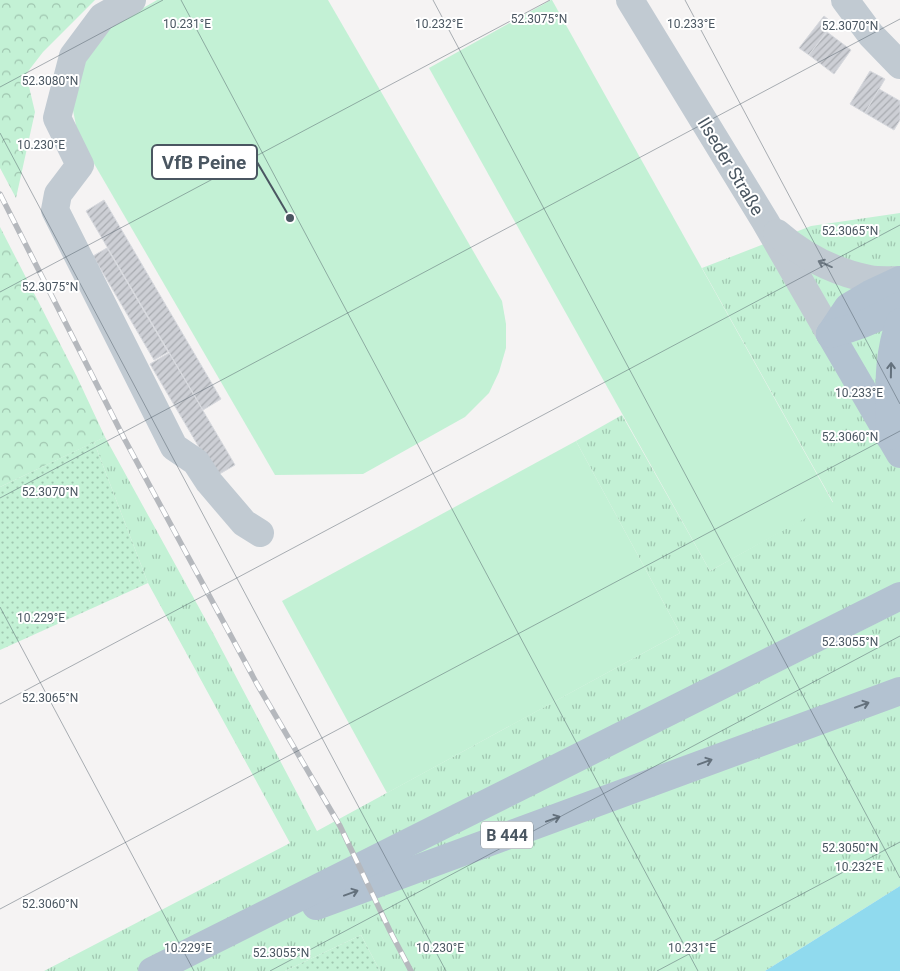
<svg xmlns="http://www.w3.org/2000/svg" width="900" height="971" font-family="Roboto,sans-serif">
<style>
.grass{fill:url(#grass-tufts)}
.forest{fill:url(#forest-crowns)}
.garden{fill:url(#garden-dots)}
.pitch{fill:#c3f1d5}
.water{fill:#90daee}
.building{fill:url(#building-hatch);stroke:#d7d9de}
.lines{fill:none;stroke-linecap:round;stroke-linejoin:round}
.minor{stroke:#c1cad2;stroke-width:28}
.major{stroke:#b3c2d1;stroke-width:28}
.rail-casing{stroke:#b5b8bd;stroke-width:5.5}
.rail{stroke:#fff;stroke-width:4;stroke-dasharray:11;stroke-linecap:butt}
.oneway{stroke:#6e7983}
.oneway2{stroke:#64717d}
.ticks{fill:none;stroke:#4a5661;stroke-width:1;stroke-opacity:0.45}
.labels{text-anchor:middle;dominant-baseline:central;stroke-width:4;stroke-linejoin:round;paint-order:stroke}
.shield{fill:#fff;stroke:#808990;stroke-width:1}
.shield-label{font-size:16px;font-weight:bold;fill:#4a5661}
.street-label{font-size:18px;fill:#4a5661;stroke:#fff}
.ticks-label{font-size:12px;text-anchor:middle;fill:#4a5661;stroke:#fff;stroke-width:4;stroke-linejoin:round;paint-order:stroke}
.leader{fill:none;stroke:#4a5661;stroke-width:2}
.callout-dot{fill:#4a5661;stroke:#fff;stroke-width:2}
.callout{fill:#fff;stroke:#4a5661;stroke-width:2}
.callout-label{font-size:19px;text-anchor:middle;font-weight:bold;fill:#4a5661}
</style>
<defs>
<pattern id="grass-tufts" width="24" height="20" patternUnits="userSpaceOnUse" patternTransform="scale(1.25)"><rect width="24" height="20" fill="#c3f1d5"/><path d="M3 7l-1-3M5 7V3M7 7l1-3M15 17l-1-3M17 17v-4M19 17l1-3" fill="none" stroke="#a0c6b0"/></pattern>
<pattern id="forest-crowns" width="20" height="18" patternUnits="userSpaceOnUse" patternTransform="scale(1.25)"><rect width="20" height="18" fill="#c3f1d5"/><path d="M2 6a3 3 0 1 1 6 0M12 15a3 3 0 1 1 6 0" fill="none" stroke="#a0c6b0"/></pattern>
<pattern id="garden-dots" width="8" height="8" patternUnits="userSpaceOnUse" patternTransform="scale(1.25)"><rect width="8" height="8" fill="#c3f1d5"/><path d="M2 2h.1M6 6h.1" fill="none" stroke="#a0c6b0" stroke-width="1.8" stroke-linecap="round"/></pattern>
<pattern id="building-hatch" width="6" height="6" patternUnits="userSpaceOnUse" patternTransform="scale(1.25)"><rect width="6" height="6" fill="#cdcfd5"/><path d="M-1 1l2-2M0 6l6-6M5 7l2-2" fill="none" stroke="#a8abb0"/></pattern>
</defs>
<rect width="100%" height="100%" fill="#f5f3f3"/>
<!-- grass -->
<polygon class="grass" points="900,213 900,886 765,971 380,971 361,935 285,971 44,971 290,843 148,583 94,442 105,437 213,633 317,831 680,633 576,441 622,415 710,571 833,502 702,268 811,226"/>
<!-- forest -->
<g class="forest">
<polygon points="0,0 95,0 43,52 26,74 35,112 16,198 0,168"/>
<polygon points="0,227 77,377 105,437 0,487"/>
</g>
<!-- garden -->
<g class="garden">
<polygon points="94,442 148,583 0,650 0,487"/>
<polygon points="361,935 380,971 285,971"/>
</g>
<!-- pitch -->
<g class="pitch">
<polygon points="157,0 328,0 502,301 506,324 506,348 499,372 489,393 465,417 363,474 275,475 78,136 73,110 84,64 97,44 112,26"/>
<polygon points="551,0 552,0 833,503 710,571 429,68"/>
<polygon points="576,441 680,633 387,793 282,601"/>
</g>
<!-- water -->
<polygon class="water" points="900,886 900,971 765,971"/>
<!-- building -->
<g class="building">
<polygon points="824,16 833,23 809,55 799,48"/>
<polygon points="827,32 851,50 834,74 809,55"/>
<polygon points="870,71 885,79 865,113 850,104"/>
<polygon points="879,89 900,101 900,120 894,130 865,113"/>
<polygon points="104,200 221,399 203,410 86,211"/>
<polygon points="107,248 168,352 154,360 93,256"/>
<polygon points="169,353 235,465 216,476 150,364"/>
</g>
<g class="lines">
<!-- minor -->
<g class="minor">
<polyline points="132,0 102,17 73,56 57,118 80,165 58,194 55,210 174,447 196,462 209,482 244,523 260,533"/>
<polyline points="630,0 765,221 830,334"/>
<polyline points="845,0 871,35 900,65"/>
<path d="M777 233C803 256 835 272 869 279 879 281 890 280 900 280"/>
</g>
<!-- major -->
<g class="major">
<polyline points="830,334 900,454"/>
<polyline points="830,334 848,307 870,294 900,280"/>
<path d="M830 334C856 328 878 319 900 306"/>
<path d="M889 436C890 399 886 358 900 322"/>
<polyline points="316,906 900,691"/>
<polyline points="152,971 900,596"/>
</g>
<defs>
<polyline id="rail" points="0,194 125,440 257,684 340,826 390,931 411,971"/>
</defs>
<!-- rail casing -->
<use href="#rail" class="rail-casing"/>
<!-- rail -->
<use href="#rail" class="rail"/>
</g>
<!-- one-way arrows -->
<defs><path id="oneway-shaft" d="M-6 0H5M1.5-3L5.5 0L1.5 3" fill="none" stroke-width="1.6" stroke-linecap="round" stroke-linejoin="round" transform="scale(1.25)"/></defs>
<use class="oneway" href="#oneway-shaft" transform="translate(825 264) rotate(-156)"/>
<g class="oneway2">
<use href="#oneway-shaft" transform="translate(891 370) rotate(-89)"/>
<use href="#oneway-shaft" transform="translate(862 705) rotate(-20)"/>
<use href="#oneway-shaft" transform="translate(705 762) rotate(-20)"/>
<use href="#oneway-shaft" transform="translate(553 819) rotate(-20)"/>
<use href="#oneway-shaft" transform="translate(351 893) rotate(-20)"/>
</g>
<!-- ticks -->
<path class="ticks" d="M181 0 698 971M433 0 900 878M685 0 900 404M0 87 163 0M0 133 446 971M0 292 550 0M0 498 900 19M0 607 194 971M0 704 900 225M0 909 900 431M270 971 900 636M657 971 900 842"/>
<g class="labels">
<!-- shield labels -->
<rect class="shield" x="481" y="821.5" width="52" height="27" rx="4"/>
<g class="shield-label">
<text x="507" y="835">B 444</text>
</g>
<!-- street labels -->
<g class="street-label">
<text transform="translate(731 166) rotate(59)">Ilseder Straße</text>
</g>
</g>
<g class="ticks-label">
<text x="539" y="23">52.3075°N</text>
<text x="187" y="28">10.231°E</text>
<text x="439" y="28">10.232°E</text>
<text x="691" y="28">10.233°E</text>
<text x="850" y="30">52.3070°N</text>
<text x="50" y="85">52.3080°N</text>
<text x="41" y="149">10.230°E</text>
<text x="850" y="235">52.3065°N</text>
<text x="50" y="291">52.3075°N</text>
<text x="859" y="397">10.233°E</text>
<text x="850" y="441">52.3060°N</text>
<text x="50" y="496">52.3070°N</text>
<text x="41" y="622">10.229°E</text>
<text x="850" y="646">52.3055°N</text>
<text x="50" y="702">52.3065°N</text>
<text x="850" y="852">52.3050°N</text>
<text x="859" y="871">10.232°E</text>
<text x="50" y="908">52.3060°N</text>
<text x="188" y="952">10.229°E</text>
<text x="440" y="952">10.230°E</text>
<text x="692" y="952">10.231°E</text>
<text x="281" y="957">52.3055°N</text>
</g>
<!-- callouts -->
<path class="leader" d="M290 218L257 162"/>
<circle class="callout-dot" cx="290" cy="218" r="5"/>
<rect class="callout" x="152" y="145" width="105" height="34" rx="5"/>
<g class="callout-label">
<text x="204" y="169">VfB Peine</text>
</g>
</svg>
